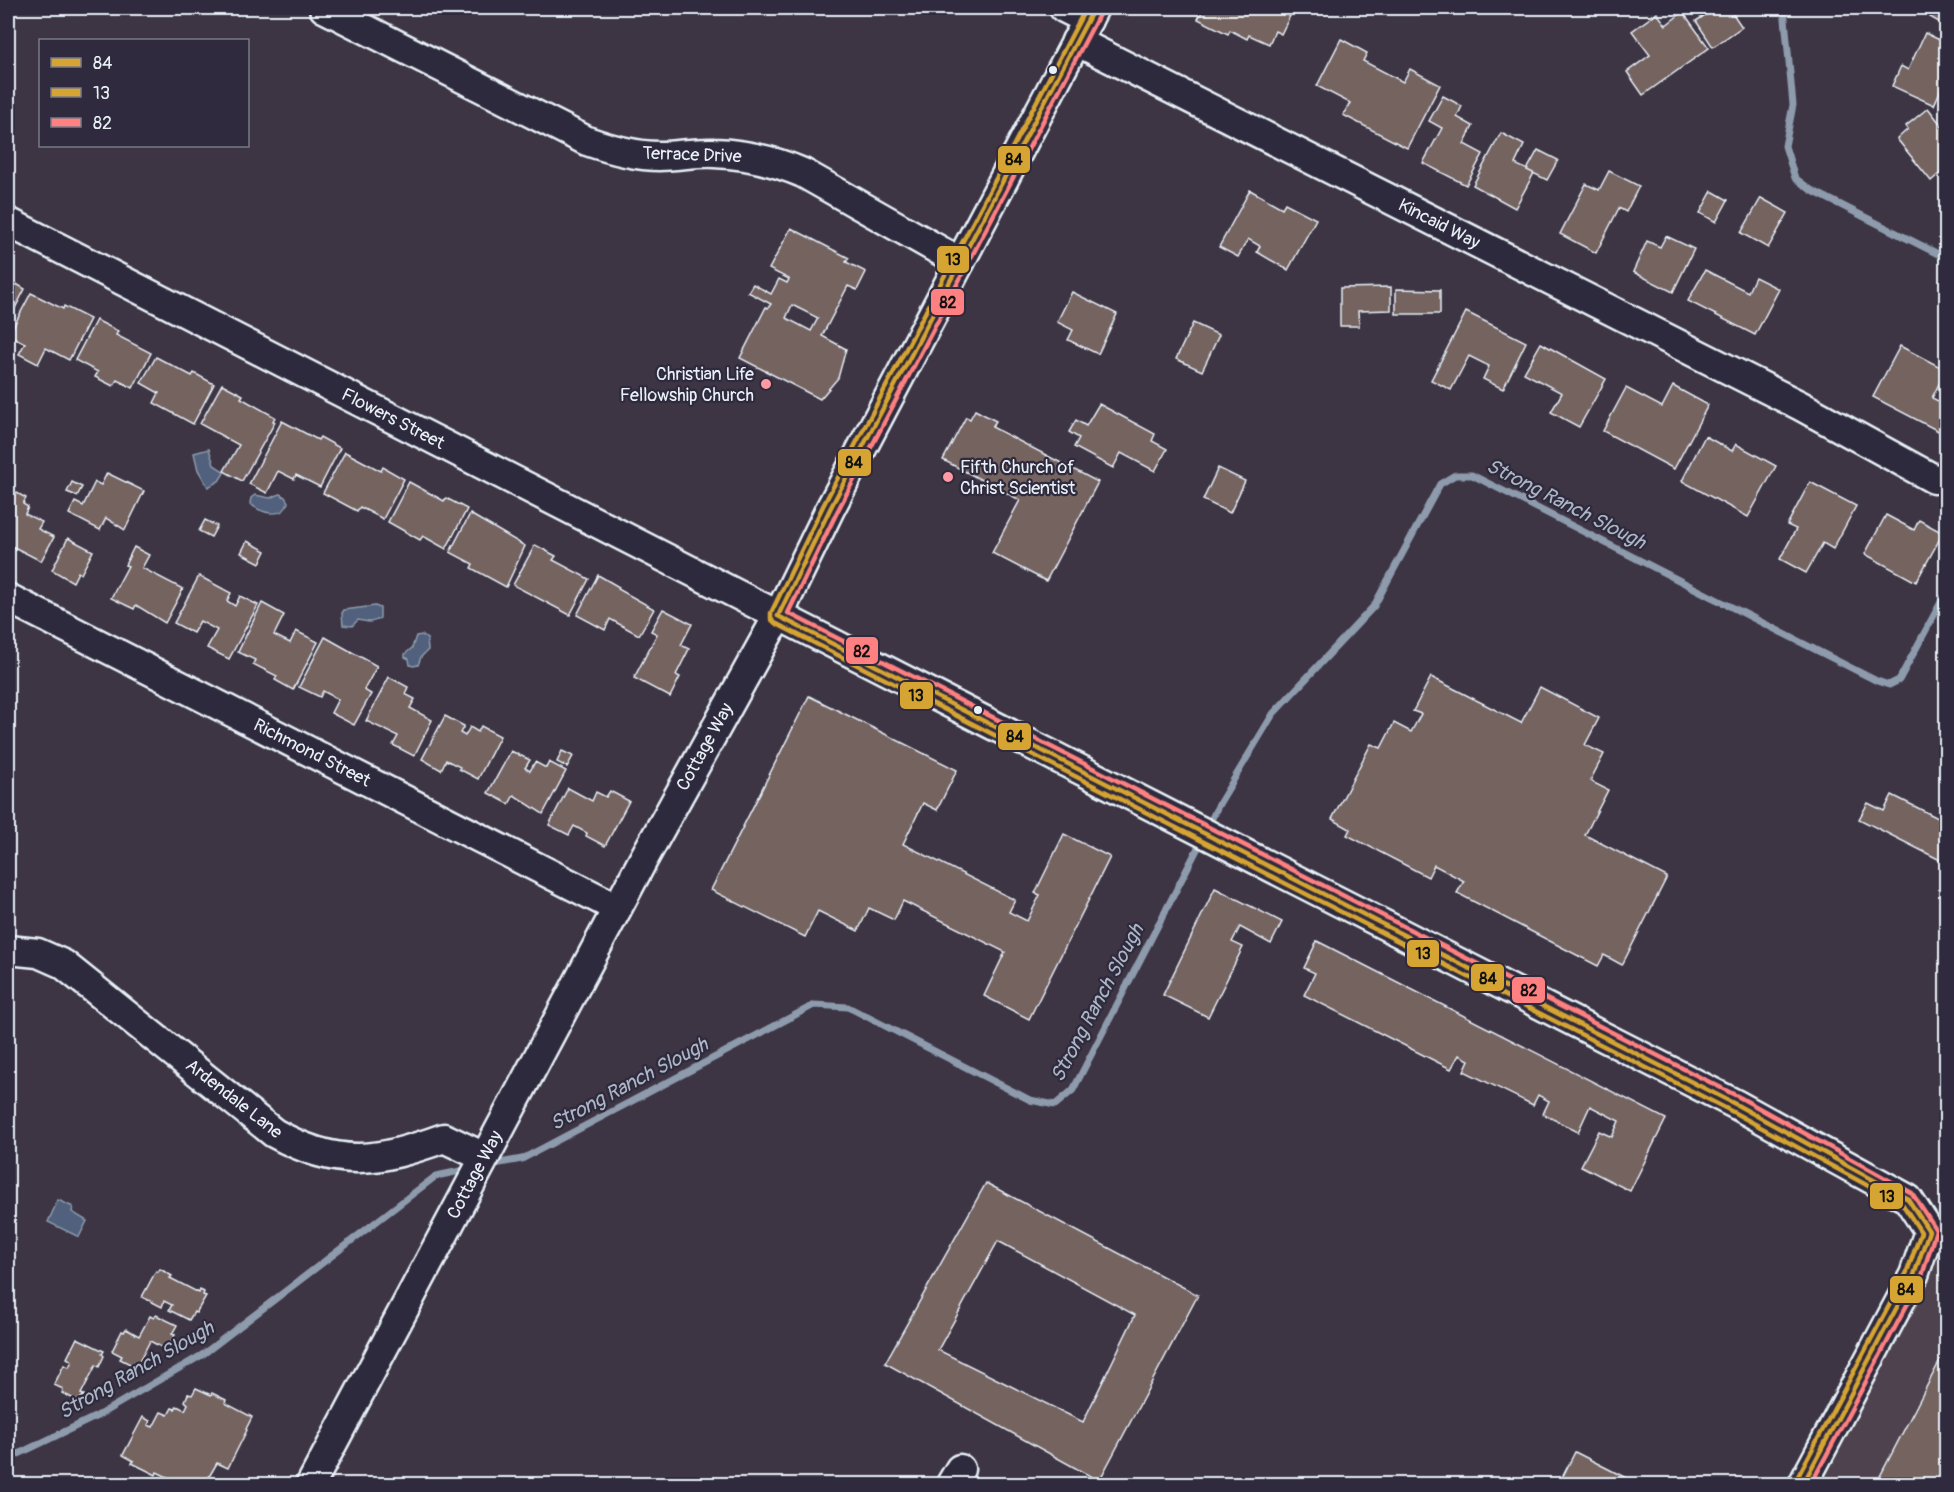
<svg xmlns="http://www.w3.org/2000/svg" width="1954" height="1492" font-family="Pangolin,sans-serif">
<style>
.built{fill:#4e434d}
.water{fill:#51617b;stroke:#8d9bad;stroke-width:1.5}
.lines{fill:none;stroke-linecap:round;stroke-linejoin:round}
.stream{stroke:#8d9bad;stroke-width:7}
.building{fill:#746361;stroke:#e8f1f8;stroke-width:1.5;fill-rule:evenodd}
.minor-casing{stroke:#e8f1f8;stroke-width:33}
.minor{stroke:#2f2a3d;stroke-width:28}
.bus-1-casing{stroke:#2f2a3d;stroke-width:9}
.bus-2-casing{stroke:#2f2a3d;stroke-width:9}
.bus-3-casing{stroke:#2f2a3d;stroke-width:9}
.bus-1{stroke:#d5a432;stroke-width:4.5}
.bus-2{stroke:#d5a432;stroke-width:4.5}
.bus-3{stroke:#ff8080;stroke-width:4.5}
.bus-dot{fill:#e8f1f8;stroke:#2f2a3d;stroke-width:2}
.poi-dot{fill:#ff9aa2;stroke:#2f2a3d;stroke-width:2}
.labels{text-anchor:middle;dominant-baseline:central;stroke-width:4.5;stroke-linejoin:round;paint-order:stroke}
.street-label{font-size:18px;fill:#e8f1f8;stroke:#2f2a3d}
.poi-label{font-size:18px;fill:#e8f1f8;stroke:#2f2a3d;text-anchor:end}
.water-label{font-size:20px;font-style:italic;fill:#acb7c6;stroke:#2f2a3d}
.line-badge{stroke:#2f2a3d;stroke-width:2}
.pale-badge-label{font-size:16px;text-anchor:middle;font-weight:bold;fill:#111}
</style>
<rect width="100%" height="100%" fill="#3d3544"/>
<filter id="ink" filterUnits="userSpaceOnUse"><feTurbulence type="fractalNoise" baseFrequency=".0167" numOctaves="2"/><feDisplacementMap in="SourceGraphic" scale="12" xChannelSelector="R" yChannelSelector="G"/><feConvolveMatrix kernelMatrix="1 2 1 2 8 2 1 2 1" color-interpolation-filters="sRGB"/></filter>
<g filter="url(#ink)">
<!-- built -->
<polygon class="built" points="1946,1229 1946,1484 1818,1484"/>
<!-- water -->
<g class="water">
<polygon points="209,449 214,465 222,470 224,473 219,481 208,487 198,470 194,453"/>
<path d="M280 494 285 497 288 502C285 520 258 513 250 503L251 498 255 495 270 498Z"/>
<path d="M375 606 380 608V618C372 624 367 622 358 620L352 626 343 625 342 613 344 610Z"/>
<polygon points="422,635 427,639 428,650 421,657 418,665 413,666 410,665 409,659 405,657 405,654 412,648 416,636"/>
<polygon points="58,1200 73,1207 72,1212 87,1221 79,1237 48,1222"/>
</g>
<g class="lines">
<!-- stream -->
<g class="stream">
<polyline points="1784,8 1793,105 1785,146 1795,178 1811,190 1946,258"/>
<polyline points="1207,828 1219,804 1273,714 1374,606 1440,484 1455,475 1472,475 1877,681 1889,685 1899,680 1946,593"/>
<polyline points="489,1165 522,1159 814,1005 848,1007 1030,1100 1055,1105 1073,1090 1203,838"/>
<polyline points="8,1459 97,1416 202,1355 436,1176 470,1169"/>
</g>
</g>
<!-- building -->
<g class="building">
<polygon points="1204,8 1288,8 1285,13 1290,16 1281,34 1275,31 1269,44 1249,35 1247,39 1230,30 1228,34 1198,19"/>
<polygon points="1716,8 1729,8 1742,27 1713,47 1696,21"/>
<polygon points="1935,8 1946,8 1946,26 1930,17"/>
<polygon points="1683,12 1709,48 1643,95 1627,72 1650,55 1632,31 1657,13 1666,25"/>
<polygon points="1925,33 1946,43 1946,78 1934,105 1892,86 1901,66 1908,70"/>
<polygon points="1341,39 1367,53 1363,61 1403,82 1410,69 1440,85 1407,148 1343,115 1350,103 1317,86"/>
<polygon points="1443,96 1462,106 1457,117 1473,126 1464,144 1483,154 1466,185 1423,163 1442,128 1429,121"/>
<polygon points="1928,108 1946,131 1946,168 1931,181 1897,139 1908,129 1906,126"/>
<polygon points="1501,133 1524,145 1515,164 1534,173 1515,208 1473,185"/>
<polygon points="1538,150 1558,160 1547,180 1527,170"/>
<polygon points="1609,171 1639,186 1626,212 1619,208 1596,253 1560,234 1586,184 1599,190"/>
<polygon points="1250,190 1282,208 1285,203 1316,219 1288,270 1257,252 1260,246 1248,239 1238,257 1219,247"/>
<polygon points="1712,191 1728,200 1716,222 1700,213"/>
<polygon points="1761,198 1788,213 1768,248 1741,233"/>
<path d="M791 228 849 258 846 262 866 272 857 290 848 286 822 336 846 349 838 378 820 399 740 358 766 307 768 308 771 304 748 292 753 284 771 294 779 279 787 283 789 279 769 269ZM792 305 818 318 811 331 786 318Z"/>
<polygon points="1666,236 1694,249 1673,292 1633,272 1647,241 1660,247"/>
<polygon points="1705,270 1748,292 1755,277 1779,289 1755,335 1688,301"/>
<polygon points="8,279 25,289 12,314 8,312"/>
<polygon points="1391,287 1391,310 1358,311 1359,326 1340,326 1340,288"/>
<polygon points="1396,289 1440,290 1440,314 1396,314"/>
<polygon points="1072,292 1117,314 1098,354 1068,340 1073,330 1057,322"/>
<polygon points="31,293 63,309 64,306 90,319 69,360 46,348 38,364 19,354 25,343 9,335"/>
<polygon points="1466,312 1526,342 1503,389 1483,379 1489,366 1469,356 1451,390 1431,380"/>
<polygon points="96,320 118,331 116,335 151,353 133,388 117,380 113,386 95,377 98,372 75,360"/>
<polygon points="1193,323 1219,335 1202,371 1176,359"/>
<polygon points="1541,343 1606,379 1579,427 1551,412 1562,393 1524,373"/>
<polygon points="1900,346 1946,370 1932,398 1946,405 1946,435 1873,397"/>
<polygon points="156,357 192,376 194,373 214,384 193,424 154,403 159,393 141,383"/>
<polygon points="222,384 243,395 241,398 275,417 273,421 275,422 242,481 224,471 239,445 200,424"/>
<polygon points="1673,386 1708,405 1674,469 1603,431 1626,388 1662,407"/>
<polygon points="1099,404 1155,434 1152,441 1167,449 1155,471 1121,453 1113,468 1074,447 1079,438 1069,432 1076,420 1086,426"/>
<polygon points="975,410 996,421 992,427 1098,482 1046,581 992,553 1020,500 943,460 966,417 970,419"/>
<polygon points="282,421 318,440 320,437 340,448 320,487 296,475 294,479 278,471 267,493 249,484"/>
<polygon points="1705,436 1732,451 1736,444 1776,466 1748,517 1682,481"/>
<polygon points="345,452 381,471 383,467 404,479 383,519 360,507 357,511 323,493"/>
<polygon points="1218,468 1245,481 1230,513 1203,500"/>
<polygon points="107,473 144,491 125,530 106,518 100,530 69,514 75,502 83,506 95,482 101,485"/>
<polygon points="72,482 82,487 77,496 67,492"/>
<polygon points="409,482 444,501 446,498 467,509 446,549 423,536 420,540 388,522"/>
<polygon points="1810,482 1856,506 1833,549 1823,543 1806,573 1780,559 1796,529 1787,525"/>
<polygon points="8,488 26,498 23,504 28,507 25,514 42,522 38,529 54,537 41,561 8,544"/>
<polygon points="470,514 525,546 506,587 471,568 473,564 450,552"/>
<polygon points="1886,515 1914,530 1919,520 1943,533 1916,582 1865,554"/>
<polygon points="205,520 217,526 211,537 199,531"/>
<polygon points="68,538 93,551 81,574 78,572 73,582 52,570"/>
<polygon points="247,541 266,551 260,563 241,553"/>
<polygon points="535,545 556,556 553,560 589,579 570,615 513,585"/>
<polygon points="134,547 149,555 142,568 183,589 165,623 136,605 134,609 111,598 128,566 125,565"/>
<polygon points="598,575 619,587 618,589 654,609 639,635 610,619 605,630 577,615"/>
<polygon points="199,576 231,593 227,601 235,606 240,596 258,605 229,659 207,648 217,630 200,621 193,633 174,623"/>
<polygon points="262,603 284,615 274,635 290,643 296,631 318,642 293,690 275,680 277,676 253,664 255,660 238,652"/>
<polygon points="663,609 692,624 681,645 689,649 676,675 680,677 670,697 634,678 657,634 651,631"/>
<polygon points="325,637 377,666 364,690 371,694 354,725 331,713 338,699 323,691 320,697 299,687"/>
<polygon points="389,677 408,687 405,694 415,699 410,708 432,720 414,756 393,745 398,736 366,721"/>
<polygon points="1431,677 1521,723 1540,687 1599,718 1585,745 1604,754 1590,781 1608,790 1585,835 1667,877 1622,965 1604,955 1598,966 1457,893 1464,881 1434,865 1428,877 1347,835 1350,829 1332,819 1371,744 1381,748 1394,723 1411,732 1421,714 1413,711"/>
<polygon points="809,696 957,770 937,810 923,803 903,844 1015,900 1009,912 1027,921 1040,895 1035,893 1064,834 1110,857 1029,1019 984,996 1005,952 903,901 894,920 869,908 858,931 818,911 805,937 711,890"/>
<polygon points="445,716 464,726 460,733 465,736 470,727 478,732 481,726 500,736 478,779 459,769 460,767 446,760 441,770 422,759"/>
<polygon points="511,751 530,760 525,768 530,771 535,762 546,768 549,762 566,771 543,814 514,795 509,804 488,793"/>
<polygon points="562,751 573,756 567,767 557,762"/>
<polygon points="568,788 592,801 596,792 606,797 610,791 629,801 605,846 586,836 587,833 574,826 569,835 549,825"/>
<polygon points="1892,795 1946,822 1946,863 1859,819 1868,803 1884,811"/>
<polygon points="1215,888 1282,922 1271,944 1240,927 1232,942 1243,947 1208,1017 1163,995"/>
<polygon points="1317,941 1666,1119 1630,1191 1581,1166 1599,1131 1612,1137 1619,1121 1590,1106 1578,1132 1543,1114 1549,1101 1538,1095 1533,1105 1464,1071 1469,1060 1459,1055 1451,1069 1304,995 1315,973 1304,968"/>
<path d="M986 1183 1198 1295 1099 1481 885 1363ZM998 1241 1135 1315 1083 1422 938 1350Z"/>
<polygon points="160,1269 172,1276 170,1278 199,1293 200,1290 204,1292 203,1295 206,1296 196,1313 194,1312 189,1320 169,1310 172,1305 164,1301 162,1307 142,1297 156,1271 158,1272"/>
<polygon points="156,1315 177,1325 172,1334 175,1335 169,1346 167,1345 165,1349 150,1341 140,1360 143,1361 141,1366 137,1365 136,1367 120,1359 122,1356 112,1351 122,1331 124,1332 126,1329 139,1336 150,1316 154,1318"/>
<polygon points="77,1338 104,1351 102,1354 104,1356 99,1367 96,1365 81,1394 84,1395 78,1401 62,1393 63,1389 54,1385 64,1365 69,1367 72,1361 67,1358"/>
<polygon points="1946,1349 1946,1484 1876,1484"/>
<polygon points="196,1388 211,1395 212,1393 226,1400 225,1403 252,1417 246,1429 247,1430 228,1468 217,1463 206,1482 205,1481 203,1484 176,1484 178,1482 157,1472 156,1475 132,1463 134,1461 123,1455 143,1417 150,1421 148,1425 153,1427 161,1412 168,1415 172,1408 175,1409 177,1406 185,1410 188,1404 185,1401 188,1394 192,1395"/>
<polygon points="1575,1452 1638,1484 1559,1484"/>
</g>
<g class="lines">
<defs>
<g id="minor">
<path d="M324 8 587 141C610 149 635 156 659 156 677 156 696 152 714 153 745 154 775 161 803 173L960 262"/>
<polyline points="1064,8 1088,20"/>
<polyline points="1076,41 1801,406 1934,479"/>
<polyline points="8,222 1737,1105 1908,1199 1929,1231 1914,1275 1803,1484"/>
<polyline points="8,598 617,908"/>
<path d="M8 950 38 953 63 964 274 1133C339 1169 377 1162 444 1138L484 1157"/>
<polyline points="311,1484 643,860 778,616 830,509 1094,8"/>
<polyline points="951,1484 960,1469"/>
</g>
</defs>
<!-- minor casing -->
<use href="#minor" class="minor-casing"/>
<!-- minor -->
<use href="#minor" class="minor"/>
<defs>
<g id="bus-1">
<polyline points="778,616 1737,1105 1908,1199 1929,1231 1914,1275 1803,1484"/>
<polyline points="778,616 830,509 1094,8"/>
</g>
<polyline id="bus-2" points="1086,8 823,506 771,613 771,619 775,623 1733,1112 1903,1205 1921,1232 1907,1272 1796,1480"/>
<polyline id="bus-3" points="1101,11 837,512 788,613 1741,1098 1912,1193 1936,1230 1921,1279 1811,1484"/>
</defs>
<!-- bus-1 casing -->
<use href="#bus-1" class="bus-1-casing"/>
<!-- bus-2 casing -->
<use href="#bus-2" class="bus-2-casing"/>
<!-- bus-3 casing -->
<use href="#bus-3" class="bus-3-casing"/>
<!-- bus-1 -->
<use href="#bus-1" class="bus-1"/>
<!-- bus-2 -->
<use href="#bus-2" class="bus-2"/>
<!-- bus-3 -->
<use href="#bus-3" class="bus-3"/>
</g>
</g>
<!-- markers -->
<g class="bus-dot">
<circle cx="1053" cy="70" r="5"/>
<circle cx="978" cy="710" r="5"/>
</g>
<g class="poi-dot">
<circle cx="766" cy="384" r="6"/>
<circle cx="948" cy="477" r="6"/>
</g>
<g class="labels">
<!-- street labels -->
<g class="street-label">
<text transform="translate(692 155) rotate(2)">Terrace Drive</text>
<text transform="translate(1439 224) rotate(27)">Kincaid Way</text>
<text transform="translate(393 419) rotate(27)">Flowers Street</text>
<text transform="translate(705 747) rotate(-61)">Cottage Way</text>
<text transform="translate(312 753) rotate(27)">Richmond Street</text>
<text transform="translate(234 1099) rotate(38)">Ardendale Lane</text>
<text transform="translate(475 1175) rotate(-62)">Cottage Way</text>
</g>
<!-- poi labels -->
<g class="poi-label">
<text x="754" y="374">Christian Life<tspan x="754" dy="21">Fellowship Church</tspan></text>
<text x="960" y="467" text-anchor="start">Fifth Church of<tspan x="960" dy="21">Christ Scientist</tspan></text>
</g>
<!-- water labels -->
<g class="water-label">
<text transform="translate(1566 504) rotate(27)">Strong Ranch Slough</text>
<text transform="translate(1097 1003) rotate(-62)">Strong Ranch Slough</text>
<text transform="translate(629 1084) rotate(-28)">Strong Ranch Slough</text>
<text transform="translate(136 1370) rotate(-30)">Strong Ranch Slough</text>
</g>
</g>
<g class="line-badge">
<rect x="997" y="145" width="34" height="29" rx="6" fill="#d5a432"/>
<rect x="936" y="245" width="34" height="29" rx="6" fill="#d5a432"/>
<rect x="930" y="288" width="35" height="28" rx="6" fill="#ff8080"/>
<rect x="837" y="448" width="35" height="29" rx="6" fill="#d5a432"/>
<rect x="845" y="636" width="34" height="29" rx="6" fill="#ff8080"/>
<rect x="899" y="681" width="35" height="29" rx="6" fill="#d5a432"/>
<rect x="997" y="722" width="35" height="29" rx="6" fill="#d5a432"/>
<rect x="1406" y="939" width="34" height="29" rx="6" fill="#d5a432"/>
<rect x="1470" y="963" width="35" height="29" rx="6" fill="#d5a432"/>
<rect x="1511" y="976" width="35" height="28" rx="6" fill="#ff8080"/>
<rect x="1869" y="1182" width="35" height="28" rx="6" fill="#d5a432"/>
<rect x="1889" y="1275" width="35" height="29" rx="6" fill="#d5a432"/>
</g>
<g class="pale-badge-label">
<text x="1014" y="165">84</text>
<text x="953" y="265">13</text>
<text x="948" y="308">82</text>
<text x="854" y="468">84</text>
<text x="862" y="657">82</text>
<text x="916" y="701">13</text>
<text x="1015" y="742">84</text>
<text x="1423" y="959">13</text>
<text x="1488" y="984">84</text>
<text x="1529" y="996">82</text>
<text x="1887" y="1202">13</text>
<text x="1906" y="1295">84</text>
</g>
<!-- margin -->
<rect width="1954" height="1492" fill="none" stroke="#2f2a3d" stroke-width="30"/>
<rect x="15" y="15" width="1924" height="1462" fill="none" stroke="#e8f1f8" stroke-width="2" filter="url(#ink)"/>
<!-- legend -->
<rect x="39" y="39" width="210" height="108" fill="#2f2a3d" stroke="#797a88" stroke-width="1.5"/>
<rect x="51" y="58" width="30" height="9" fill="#d5a432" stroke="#797a88" stroke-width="1.5"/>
<text x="93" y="69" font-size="18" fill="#e8f1f8">84</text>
<rect x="51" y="88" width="30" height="9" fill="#d5a432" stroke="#797a88" stroke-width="1.5"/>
<text x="93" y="99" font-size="18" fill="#e8f1f8">13</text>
<rect x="51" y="118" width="30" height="9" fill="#ff8080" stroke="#797a88" stroke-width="1.5"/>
<text x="93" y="129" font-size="18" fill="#e8f1f8">82</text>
</svg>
